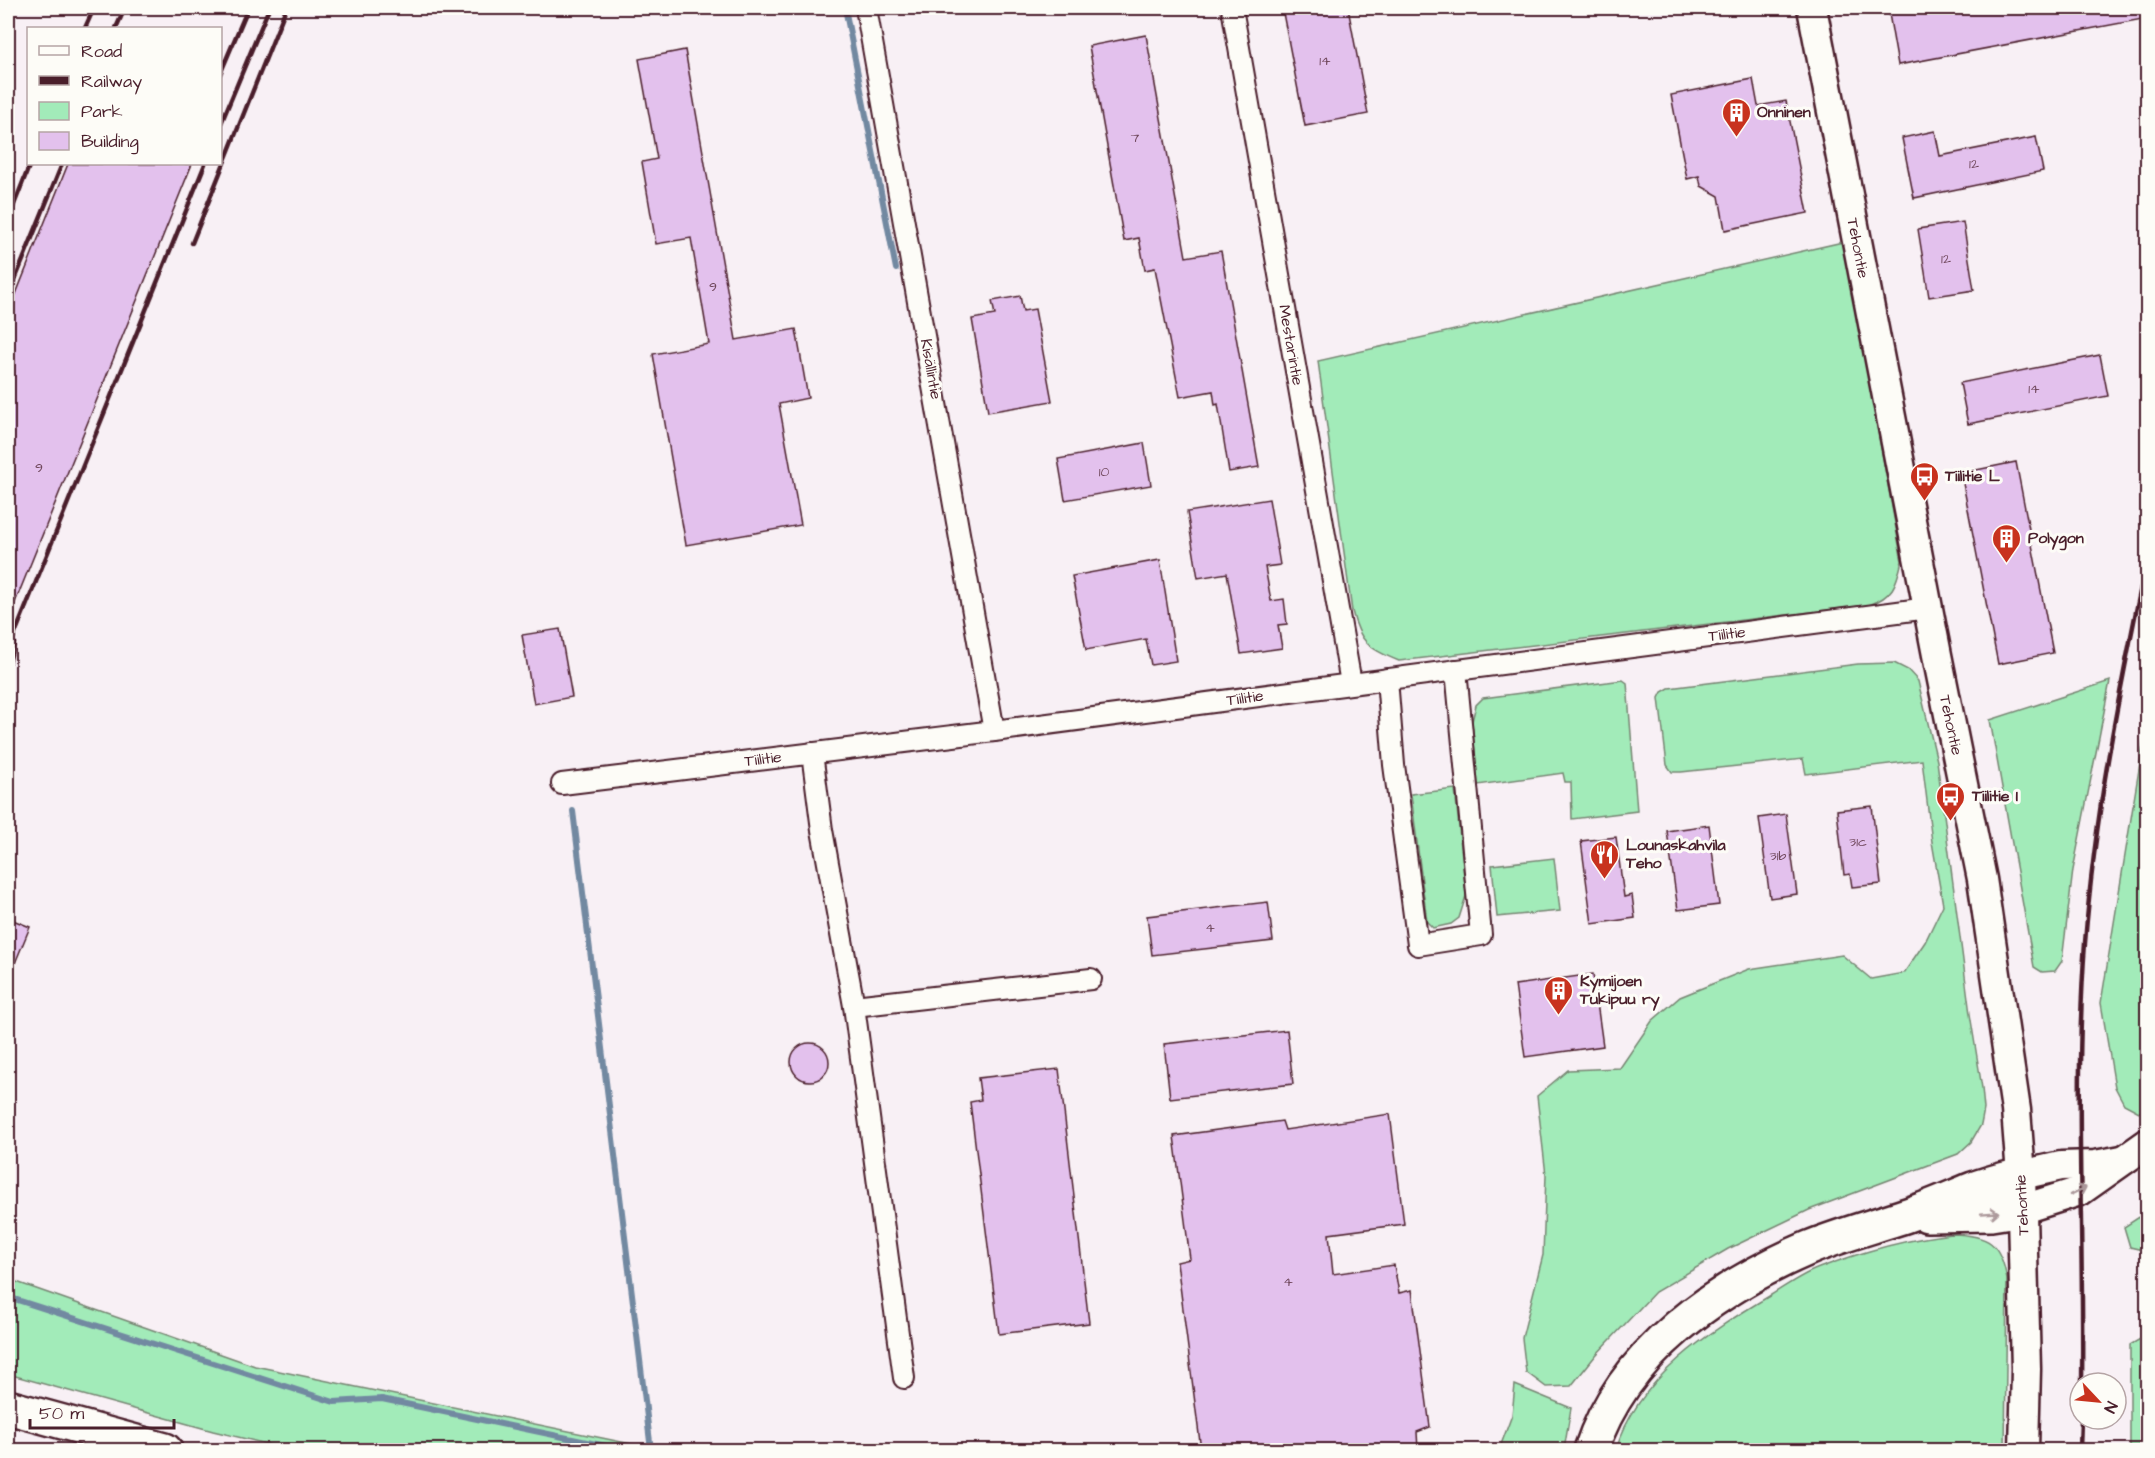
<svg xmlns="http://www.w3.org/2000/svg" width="2155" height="1458" font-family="'Architects Daughter',sans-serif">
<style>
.green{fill:#a2ebb9;stroke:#768572;stroke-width:1.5}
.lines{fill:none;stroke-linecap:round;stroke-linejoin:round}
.stream{stroke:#7289a1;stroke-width:6}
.building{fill:#e3c1ed;stroke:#4a1f2b;stroke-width:1.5}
.street-casing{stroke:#4a1f2b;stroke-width:24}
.secondary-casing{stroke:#4a1f2b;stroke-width:33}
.highway-casing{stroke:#4a1f2b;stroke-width:38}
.street{stroke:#fdfcf7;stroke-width:20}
.secondary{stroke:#fdfcf7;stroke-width:28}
.highway{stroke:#fdfcf7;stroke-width:33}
.rail{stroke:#4a1f2b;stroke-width:4.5}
.oneway{stroke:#ac999b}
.labels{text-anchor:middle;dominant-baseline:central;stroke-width:6;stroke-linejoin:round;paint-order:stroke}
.number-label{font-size:14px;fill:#70485c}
.poi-label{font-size:16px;font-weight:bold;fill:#4a1f2b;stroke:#fdfcf7;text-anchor:start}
.street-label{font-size:16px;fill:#4a1f2b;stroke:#fdfcf7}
</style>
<rect width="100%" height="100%" fill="#f8f0f5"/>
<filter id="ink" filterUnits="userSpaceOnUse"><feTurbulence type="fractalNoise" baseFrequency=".0167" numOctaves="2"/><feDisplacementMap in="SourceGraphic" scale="12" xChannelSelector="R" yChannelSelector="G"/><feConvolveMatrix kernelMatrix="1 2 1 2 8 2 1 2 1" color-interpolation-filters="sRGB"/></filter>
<g filter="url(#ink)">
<!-- green -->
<g class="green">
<path d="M1843 242 1902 561C1896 586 1893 596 1869 605L1399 661C1369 649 1360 643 1352 611L1318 361Z"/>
<polygon points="1894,663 1908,670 1918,681 1937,761 1970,1014 1982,1088 1984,1109 1981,1125 1971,1142 1958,1154 1809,1210 1728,1249 1655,1292 1596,1355 1571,1386 1546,1387 1526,1372 1522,1338 1543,1255 1546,1175 1537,1096 1568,1070 1620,1068 1652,1021 1680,997 1749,969 1842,955 1871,979 1904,973 1925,942 1943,905 1932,842 1922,760 1806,774 1803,759 1681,772 1672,772 1667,765 1659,698 1662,692 1669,688 1858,664"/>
<polygon points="1623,680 1627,683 1637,811 1572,819 1571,782 1565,782 1563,773 1478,785 1472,721 1476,705 1483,698"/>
<polygon points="2110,681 2073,870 2062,961 2055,971 2042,972 2034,967 1990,720"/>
<polygon points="2147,720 2148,1112 2139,1112 2124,1104 2115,1087 2101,1003"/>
<polygon points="1455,789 1466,896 1459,918 1451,924 1433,928 1427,922 1411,794"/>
<polygon points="1554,858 1560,911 1497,917 1492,865"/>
<polygon points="2147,1212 2147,1251 2130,1247 2124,1227"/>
<path d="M1952 1234C1989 1235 2001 1243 2007 1280L2005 1450H1616C1638 1377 1709 1332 1771 1295 1786 1286 1802 1274 1819 1268 1861 1252 1907 1239 1952 1234Z"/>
<polygon points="8,1279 255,1366 660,1450 292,1450 213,1431 8,1374"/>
<polygon points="2147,1335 2147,1450 2130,1450 2130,1345"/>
<polygon points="1515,1385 1571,1408 1564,1450 1499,1450 1512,1415"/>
</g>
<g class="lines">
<!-- stream -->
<g class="stream">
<polyline points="845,8 896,269"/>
<polyline points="573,811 651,1450"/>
<polyline points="8,1297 334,1402 382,1399 625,1450"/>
</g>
</g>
<!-- building -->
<g class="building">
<polygon points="1282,8 1348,8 1368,114 1305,126"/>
<polygon points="1888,8 2148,8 2148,18 1898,65"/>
<polygon points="1146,35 1186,257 1221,251 1259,467 1229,472 1218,404 1215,405 1213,391 1180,397 1155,268 1145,270 1139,238 1124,241 1089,46"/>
<polygon points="685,50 736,340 796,329 808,398 779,404 801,525 686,545 653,354 709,344 691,238 656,244 642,162 657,159 639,59"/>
<polygon points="1753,79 1758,106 1786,101 1808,213 1725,230 1719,196 1701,186 1699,176 1687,179 1671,95"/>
<polygon points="1935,131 1940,156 2036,137 2043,171 1914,198 1902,138"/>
<polygon points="68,164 192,164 8,620 8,314"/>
<polygon points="1963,222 1974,290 1929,297 1918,229"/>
<polygon points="1020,296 1023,311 1035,309 1052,401 988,412 972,319 995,315 992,301"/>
<polygon points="2100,355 2108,396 1968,424 1960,383"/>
<polygon points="1144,443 1151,485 1065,500 1058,459"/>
<polygon points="2016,462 2053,653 1998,664 1961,473"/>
<polygon points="1269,499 1280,565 1265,567 1271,601 1284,599 1287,624 1278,625 1282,648 1241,654 1227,573 1198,578 1187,512"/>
<polygon points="1160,560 1176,661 1151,665 1146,639 1086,650 1072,576"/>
<polygon points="560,629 572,697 534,704 522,635"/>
<polygon points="1872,806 1881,884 1852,887 1850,874 1844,875 1837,810"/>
<polygon points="1786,814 1797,894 1770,898 1759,818"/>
<polygon points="1709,825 1719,905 1678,910 1667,831"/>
<polygon points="1616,837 1624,897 1632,895 1635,918 1592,924 1581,841"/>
<polygon points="1268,902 1273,941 1152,955 1147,916"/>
<polygon points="8,918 30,927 8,980"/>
<polygon points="1593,974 1603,1046 1525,1057 1515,985"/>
<polygon points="1287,1030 1293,1084 1170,1098 1164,1044"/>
<circle cx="810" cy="1062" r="19"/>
<polygon points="1059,1069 1089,1323 999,1334 970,1102 981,1100 978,1078"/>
<polygon points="1390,1114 1404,1224 1329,1234 1333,1274 1394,1265 1399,1293 1412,1290 1430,1427 1417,1432 1418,1450 1201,1450 1177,1262 1190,1259 1174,1136 1282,1121 1285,1130"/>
</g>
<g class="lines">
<defs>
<g id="street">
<polyline points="866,8 994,731"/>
<polyline points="1232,8 1351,683"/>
<polyline points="1387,679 1394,765 1418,945 1481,935 1456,670"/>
<polyline points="812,753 822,830 854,1006 904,1378"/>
<polyline points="562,784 994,731 1928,608"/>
<polyline points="854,1006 1091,979"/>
</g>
<g id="secondary">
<polyline points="1812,8 1937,655 1982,879 2016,1110 2021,1175 2026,1369 2024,1450"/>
<polyline points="2021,1175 2061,1166 2095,1165 2122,1160"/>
<polyline points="2023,1209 2080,1191 2148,1143"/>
</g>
<g id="highway">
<polyline points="1927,1215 1991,1214 2023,1209"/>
<polyline points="8,1407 165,1450"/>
<path d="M1591 1450C1623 1352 1718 1287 1809 1248 1843 1234 1879 1225 1913 1213 1934 1206 1953 1197 1973 1189 1988 1183 2005 1179 2021 1175"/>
</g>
</defs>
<!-- street casing -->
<use href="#street" class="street-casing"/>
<!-- secondary casing -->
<use href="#secondary" class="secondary-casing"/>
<!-- highway casing -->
<use href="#highway" class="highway-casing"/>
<!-- street -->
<use href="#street" class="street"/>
<!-- secondary -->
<use href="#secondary" class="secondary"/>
<!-- highway -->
<use href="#highway" class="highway"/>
<!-- rail -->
<g class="rail">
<polyline points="85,28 94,8"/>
<polyline points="116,28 125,8"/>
<polyline points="220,74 248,8"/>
<polyline points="220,126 269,8"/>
<polyline points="8,220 30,164"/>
<polyline points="192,243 286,8"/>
<polyline points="8,297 62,164"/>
<polyline points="8,651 205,164"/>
<polyline points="8,667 14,643"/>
<path d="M2082 1383C2084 1236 2074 1090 2085 943 2095 811 2121 683 2148 553"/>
<polyline points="2080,1450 2081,1419"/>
</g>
</g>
<!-- one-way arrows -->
<defs><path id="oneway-shaft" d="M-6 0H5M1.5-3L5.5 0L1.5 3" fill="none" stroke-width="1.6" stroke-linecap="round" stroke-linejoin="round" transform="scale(1.5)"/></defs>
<g class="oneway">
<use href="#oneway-shaft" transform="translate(2078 1191) rotate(-26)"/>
<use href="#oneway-shaft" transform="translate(1990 1213) rotate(-4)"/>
</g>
</g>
<!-- icons -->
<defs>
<symbol id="building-pin" viewBox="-11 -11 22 30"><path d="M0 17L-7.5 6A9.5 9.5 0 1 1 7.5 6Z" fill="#c8321e" stroke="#fdfcf7"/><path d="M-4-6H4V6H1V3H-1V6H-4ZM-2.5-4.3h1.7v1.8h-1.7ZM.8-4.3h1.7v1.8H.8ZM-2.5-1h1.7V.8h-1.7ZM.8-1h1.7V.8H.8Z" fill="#fff"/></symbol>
<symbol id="bus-pin" viewBox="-11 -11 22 30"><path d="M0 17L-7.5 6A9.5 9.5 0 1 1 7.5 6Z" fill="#c8321e" stroke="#fdfcf7"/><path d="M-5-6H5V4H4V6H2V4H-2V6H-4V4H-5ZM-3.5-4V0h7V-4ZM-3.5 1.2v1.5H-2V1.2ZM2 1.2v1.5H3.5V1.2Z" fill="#fff"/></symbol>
<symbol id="restaurant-pin" viewBox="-11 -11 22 30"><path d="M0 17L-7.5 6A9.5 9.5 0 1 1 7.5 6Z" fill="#c8321e" stroke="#fdfcf7"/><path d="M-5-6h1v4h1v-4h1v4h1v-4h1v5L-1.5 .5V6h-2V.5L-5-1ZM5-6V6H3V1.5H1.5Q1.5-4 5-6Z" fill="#fff"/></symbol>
</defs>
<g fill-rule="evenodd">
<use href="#building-pin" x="1720" y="96" width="33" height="45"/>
<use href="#bus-pin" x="1908" y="460" width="33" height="45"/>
<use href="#building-pin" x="1990" y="522" width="33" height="45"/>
<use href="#bus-pin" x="1934" y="780" width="33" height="45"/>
<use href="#restaurant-pin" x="1588" y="838" width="33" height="45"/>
<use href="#building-pin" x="1542" y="974" width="33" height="45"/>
</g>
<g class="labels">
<!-- number labels -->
<g class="number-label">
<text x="1325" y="61">14</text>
<text x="1135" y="138">7</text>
<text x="1974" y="164">12</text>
<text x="1946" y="259">12</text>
<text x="713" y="287">9</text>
<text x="2034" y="389">14</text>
<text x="39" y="468">9</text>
<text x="1104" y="472">10</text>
<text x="1858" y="842">31c</text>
<text x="1778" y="856">31b</text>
<text x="1210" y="928">4</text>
<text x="1288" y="1282">4</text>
</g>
<!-- poi labels -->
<g class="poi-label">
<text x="1757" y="112">Onninen</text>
<text x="1945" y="476">Tiilitie L</text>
<text x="2028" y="538">Polygon</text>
<text x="1972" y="796">Tiilitie I</text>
<text x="1626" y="845">Lounaskahvila<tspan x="1626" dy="18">Teho</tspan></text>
<text x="1580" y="981">Kymijoen<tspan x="1580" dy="18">Tukipuu ry</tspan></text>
</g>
<!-- street labels -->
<g class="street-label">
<text transform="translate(1858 248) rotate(79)">Tehontie</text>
<text transform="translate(1291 345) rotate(80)">Mestarintie</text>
<text transform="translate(931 369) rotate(80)">Kisällintie</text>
<text transform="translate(1727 634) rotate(-7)">Tiilitie</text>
<text transform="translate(1245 698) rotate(-8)">Tiilitie</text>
<text transform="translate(1951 725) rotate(78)">Tehontie</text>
<text transform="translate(763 759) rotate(-7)">Tiilitie</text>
<text transform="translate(2022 1205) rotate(-93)">Tehontie</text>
</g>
</g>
<!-- margin -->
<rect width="2155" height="1458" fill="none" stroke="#fdfcf7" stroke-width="30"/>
<rect x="15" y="15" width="2125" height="1428" fill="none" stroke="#4a1f2b" stroke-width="2" filter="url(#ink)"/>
<!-- legend -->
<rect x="27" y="27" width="195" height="138" fill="#fdfcf7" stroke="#b5a4a5" stroke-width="1.5"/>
<rect x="39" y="46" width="30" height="9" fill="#fdfcf7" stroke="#b5a4a5" stroke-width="1.5"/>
<text x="81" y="57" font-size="18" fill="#4a1f2b">Road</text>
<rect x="39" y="76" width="30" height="9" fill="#4a1f2b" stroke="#b5a4a5" stroke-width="1.5"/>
<text x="81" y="87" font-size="18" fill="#4a1f2b">Railway</text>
<rect x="39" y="102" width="30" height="18" fill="#a2ebb9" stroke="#b5a4a5" stroke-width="1.5"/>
<text x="81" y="117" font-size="18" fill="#4a1f2b">Park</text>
<rect x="39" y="132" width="30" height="18" fill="#e3c1ed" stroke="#b5a4a5" stroke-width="1.5"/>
<text x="81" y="147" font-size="18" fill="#4a1f2b">Building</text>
<!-- north arrow -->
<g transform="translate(2098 1401) rotate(116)"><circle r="28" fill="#fdfcf7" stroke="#b5a4a5" stroke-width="1.5"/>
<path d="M0-4.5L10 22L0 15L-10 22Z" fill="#c8321e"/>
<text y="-9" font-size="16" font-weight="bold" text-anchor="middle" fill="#4a1f2b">N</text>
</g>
<!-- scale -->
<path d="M30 1419v9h144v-9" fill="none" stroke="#4a1f2b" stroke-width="3"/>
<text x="39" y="1419" font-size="18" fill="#4a1f2b" stroke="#fdfcf7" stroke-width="4.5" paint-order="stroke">50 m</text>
</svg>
